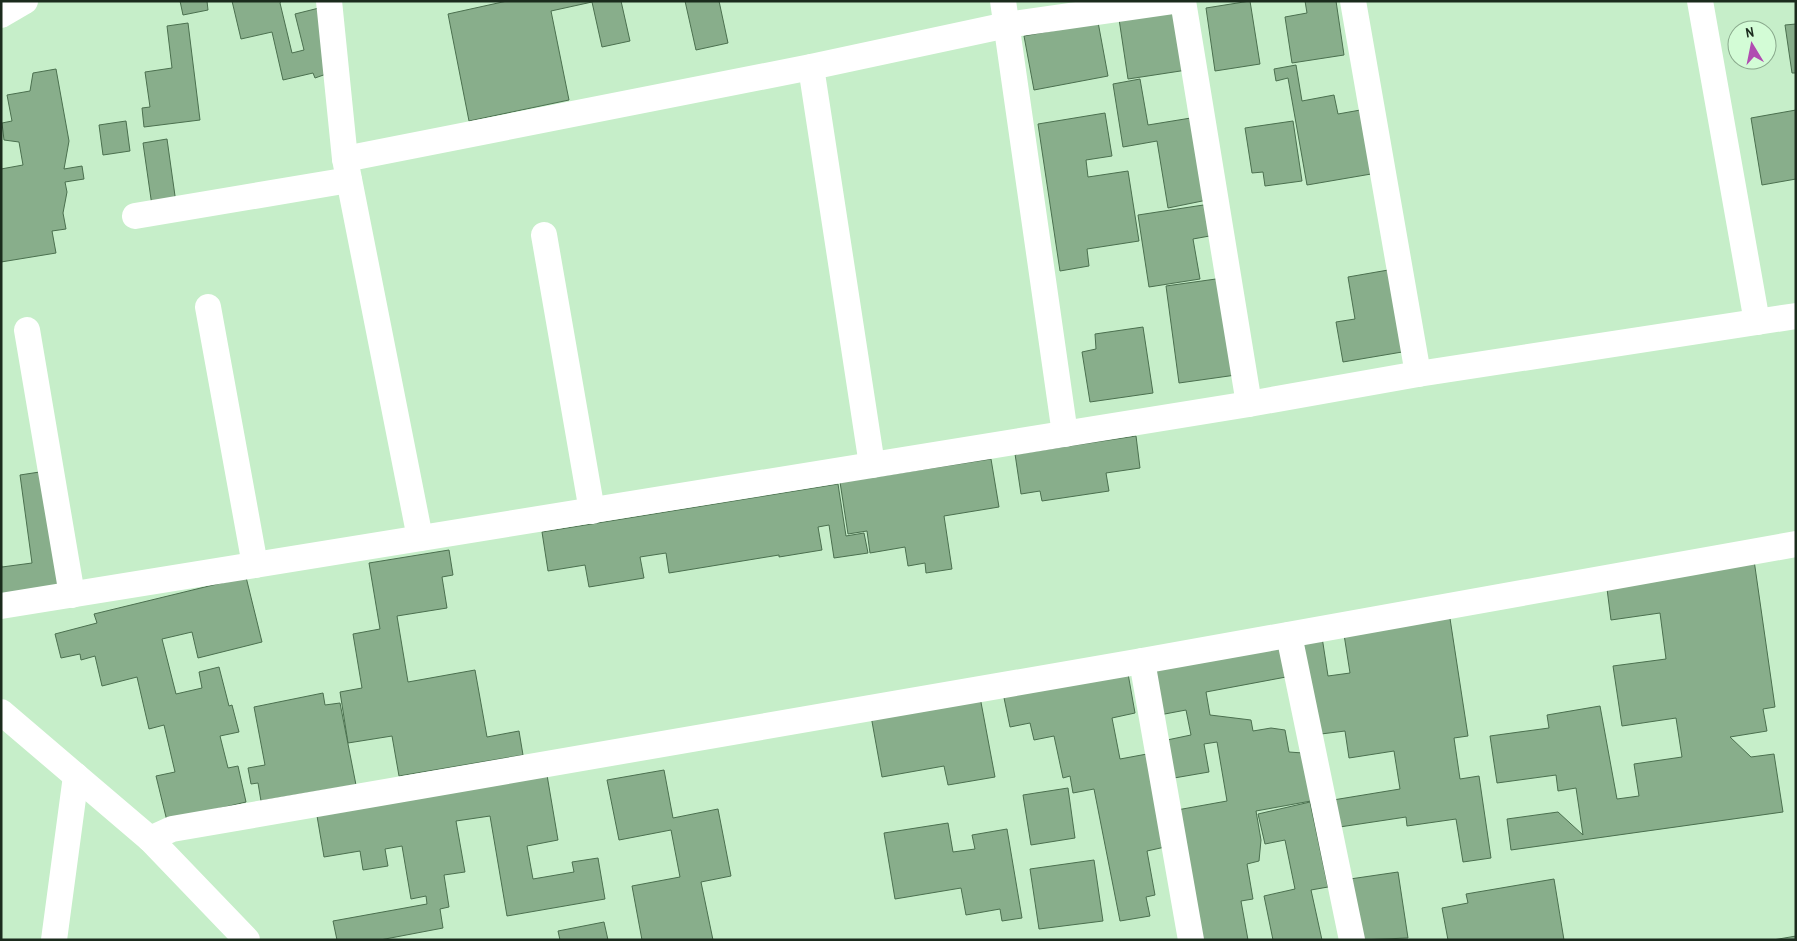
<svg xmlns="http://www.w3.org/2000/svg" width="1797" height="941" font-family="'Archivo Narrow',sans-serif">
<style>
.building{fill:#88ae8b;stroke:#4b704f}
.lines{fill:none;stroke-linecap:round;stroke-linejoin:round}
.street{stroke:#fff;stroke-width:26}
</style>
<rect width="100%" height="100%" fill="#c6eec9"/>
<!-- building -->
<g class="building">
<polygon points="180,1 207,1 208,10 183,15"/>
<polygon points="232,1 281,1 280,3 292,53 304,50 295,14 323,7 332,72 315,78 313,73 283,80 272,32 241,39"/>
<polygon points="507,1 621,1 630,41 602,47 592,2 551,11 569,100 469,121 448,14"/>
<polygon points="685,1 719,1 728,43 696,50"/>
<polygon points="1250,1 1260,64 1215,71 1206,8"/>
<polygon points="1305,1 1336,1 1344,55 1292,63 1285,17 1307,13"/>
<polygon points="1178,10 1187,70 1128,79 1119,19"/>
<polygon points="1098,22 1108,76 1034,90 1024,36"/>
<polygon points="188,23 200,120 144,127 142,108 150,107 145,72 172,68 167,26"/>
<polygon points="1796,24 1796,73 1792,73 1785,25"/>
<polygon points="1296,65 1302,101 1334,95 1338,114 1366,109 1377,173 1307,185 1288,78 1276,81 1274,69"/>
<polygon points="56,69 69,141 64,169 82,166 84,179 65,182 67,192 63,213 66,229 52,231 56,253 1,262 1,169 23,165 19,142 4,140 2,123 12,121 7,95 30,91 33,73"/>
<polygon points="1140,79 1148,125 1197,117 1212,199 1168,208 1157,141 1123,147 1113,84"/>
<polygon points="1796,110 1796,179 1762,185 1751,118"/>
<polygon points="1105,113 1112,156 1086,160 1088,177 1128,171 1139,241 1087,249 1089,266 1060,271 1038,124"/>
<polygon points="126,121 130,151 103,155 99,125"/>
<polygon points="1293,121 1302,181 1265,186 1263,172 1252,173 1245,128"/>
<polygon points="167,139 176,203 152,206 143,143"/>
<polygon points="1210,204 1215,235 1193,239 1200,279 1149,287 1138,215"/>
<polygon points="1394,269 1408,351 1343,362 1336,322 1355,319 1348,277"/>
<polygon points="1223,278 1236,375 1179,383 1166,286"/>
<polygon points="1143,327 1153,393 1090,402 1082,352 1096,349 1095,334"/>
<polygon points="1136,436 1140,468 1106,473 1109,491 1042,501 1040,491 1021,494 1015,454"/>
<polygon points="991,459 999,507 944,516 952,569 926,573 925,563 908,566 905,547 870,553 867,531 848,534 840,482"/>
<polygon points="46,471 63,589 1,598 1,563 2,567 32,563 20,475"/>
<polygon points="838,484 846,536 864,533 868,553 834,558 829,525 818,527 822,550 779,557 779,555 669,573 666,553 640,557 644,578 589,587 585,565 548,571 542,532"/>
<polygon points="449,550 453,575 442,577 447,608 397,616 408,682 475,670 487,737 519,731 523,755 399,776 392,736 348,743 340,692 362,688 353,634 380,629 369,563"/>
<polygon points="1754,560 1775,707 1763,709 1767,731 1730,737 1751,757 1774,754 1783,812 1511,850 1507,819 1558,812 1583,835 1576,788 1558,791 1556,775 1497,783 1490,736 1549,728 1547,715 1600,706 1617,799 1639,796 1634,764 1682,757 1676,718 1622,726 1613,666 1666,659 1660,613 1611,620 1606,581"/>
<polygon points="246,577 262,642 198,658 192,632 162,639 176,694 202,688 199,672 219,667 229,706 232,705 239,732 220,736 228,768 238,766 246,802 167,821 156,776 175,772 164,725 149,729 137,677 102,686 95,656 81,660 80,654 61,658 55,634 97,623 94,614"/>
<polygon points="1449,612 1468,736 1454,738 1460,779 1479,776 1491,858 1463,862 1456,819 1407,826 1406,817 1333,828 1327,801 1400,789 1394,751 1349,758 1345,731 1313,735 1298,642 1322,637 1328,676 1350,673 1343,628"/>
<polygon points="1281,645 1286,677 1206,692 1210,715 1251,720 1253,731 1271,728 1285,730 1289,752 1303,753 1311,801 1256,811 1261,840 1259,861 1247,864 1253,899 1241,901 1248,940 1201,940 1177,810 1227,801 1217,742 1204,744 1209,772 1174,778 1167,740 1191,735 1186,710 1154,716 1145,665"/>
<polygon points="1127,668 1135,713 1112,718 1120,759 1147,754 1165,847 1147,851 1155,895 1146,897 1150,916 1120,921 1094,789 1073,793 1070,776 1063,778 1054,736 1034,740 1030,723 1010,727 1003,693"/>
<polygon points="323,693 325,705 340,703 356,785 261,801 258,783 251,784 248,768 265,765 254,707"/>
<polygon points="980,697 995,777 948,785 944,766 882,777 871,716"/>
<polygon points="664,770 673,818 718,809 731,876 701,882 713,940 642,940 632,886 680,877 671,830 619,840 607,780"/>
<polygon points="547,775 558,840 527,846 533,879 574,872 572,862 598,858 605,899 507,916 490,816 456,821 465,872 444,875 449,907 440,909 443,928 380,940 337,940 333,921 427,904 426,896 411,899 402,846 385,849 388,866 363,870 360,851 324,857 317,816"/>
<polygon points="1068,788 1075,838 1031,845 1023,795"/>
<polygon points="1310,802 1328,887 1311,890 1322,940 1273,940 1264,896 1295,889 1285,840 1265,844 1258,814"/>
<polygon points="948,823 953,852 975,849 972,835 1007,829 1022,918 1002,921 1000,909 966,915 961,888 895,899 884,833"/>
<polygon points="1094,860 1103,921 1039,929 1030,869"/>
<polygon points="1398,872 1408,938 1359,940 1350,879"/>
<polygon points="1554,879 1564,940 1448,940 1442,908 1468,903 1466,894"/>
<polygon points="604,922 608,940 560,940 558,931"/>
<polygon points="1796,936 1796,940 1773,940"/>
</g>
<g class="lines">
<!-- street -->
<g class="street">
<polyline points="329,1 345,159 420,538"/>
<polyline points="1003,1 1065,434"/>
<polyline points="1183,1 1249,404"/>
<polyline points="1353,1 1418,374"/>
<polyline points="1700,1 1757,322"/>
<polyline points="1,15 25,1"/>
<polyline points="811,67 872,465"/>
<polyline points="345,159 811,67 1007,25 1174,1"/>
<polyline points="135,216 349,180"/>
<polyline points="544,235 592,511"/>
<polyline points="208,307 255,565"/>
<polyline points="27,330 72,595"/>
<polyline points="1,606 1249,404 1418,374 1796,316"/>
<polyline points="1289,635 1352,940"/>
<polyline points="1142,661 1191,940"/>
<polyline points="1,712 150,839 247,940"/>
<polyline points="150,839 172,829 1142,661 1796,544"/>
<polyline points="54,940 76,776"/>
</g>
</g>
<!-- border -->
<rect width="1797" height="941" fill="none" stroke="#1b2b1d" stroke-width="5"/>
<!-- north arrow -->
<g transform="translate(1752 45) rotate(350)"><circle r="24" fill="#d3fcd6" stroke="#89a88c"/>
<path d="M0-4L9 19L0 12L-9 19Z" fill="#b04cb1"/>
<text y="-8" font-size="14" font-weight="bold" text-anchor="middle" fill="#1b2b1d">N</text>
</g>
</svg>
